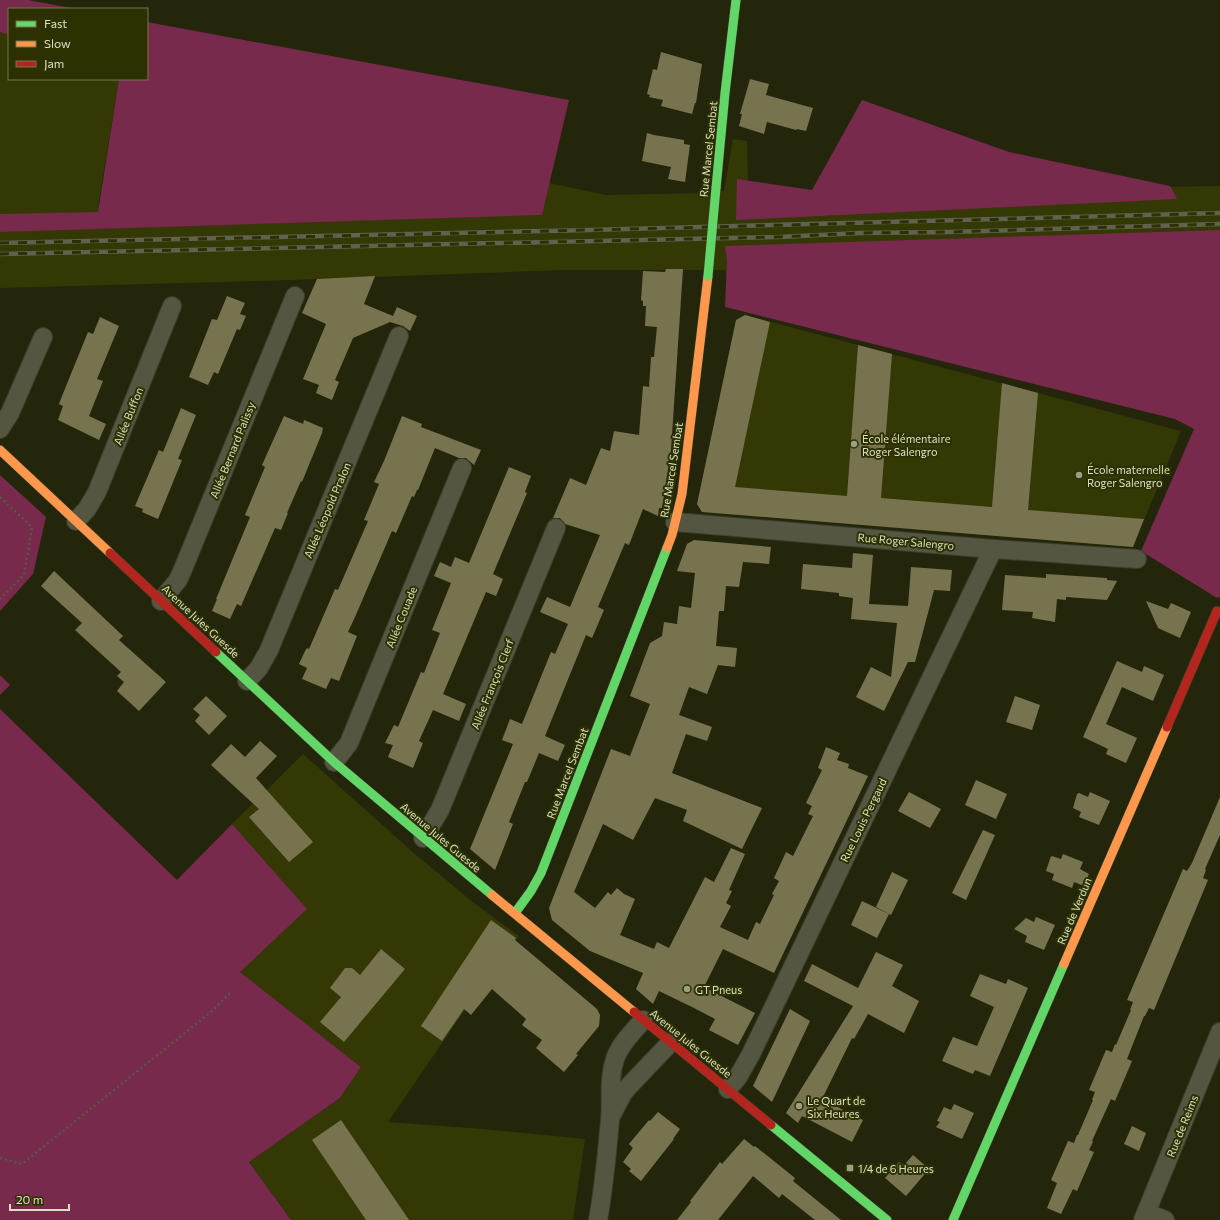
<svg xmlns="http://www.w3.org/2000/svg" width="1220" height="1220" font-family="Commissioner,sans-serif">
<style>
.built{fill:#343804}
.green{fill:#772a4b}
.building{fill:#78734f}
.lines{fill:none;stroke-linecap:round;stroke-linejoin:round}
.street-casing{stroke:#3b3e2b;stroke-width:20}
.fast-casing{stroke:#3b3e2b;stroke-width:10}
.slow-casing{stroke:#3b3e2b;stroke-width:10}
.jam-casing{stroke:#3b3e2b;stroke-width:10}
.path{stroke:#565845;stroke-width:2.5;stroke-dasharray:2 3;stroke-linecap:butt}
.street{stroke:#545641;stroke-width:18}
.fast{stroke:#63d668;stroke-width:9}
.slow{stroke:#ff974d;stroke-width:9}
.jam{stroke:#b3261e;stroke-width:9}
.rail-casing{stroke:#60624f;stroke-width:4.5}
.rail{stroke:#2d3102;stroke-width:3;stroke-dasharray:9;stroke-linecap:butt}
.fast-bridge-casing{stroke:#3b3e2b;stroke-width:10;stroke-linecap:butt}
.fast-bridge{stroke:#63d668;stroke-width:9}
.poi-dot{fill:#9b9f82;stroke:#2d3102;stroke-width:1.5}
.labels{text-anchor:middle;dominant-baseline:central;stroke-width:4;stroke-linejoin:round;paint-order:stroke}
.street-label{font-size:11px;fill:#dbe0c1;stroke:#2d3102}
.poi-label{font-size:11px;fill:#dbe0c1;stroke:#2d3102;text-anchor:start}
</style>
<rect width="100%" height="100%" fill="#24260c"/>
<!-- built -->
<g class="built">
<polygon points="0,32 9,35 9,79 119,79 98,207 549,183 606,195 704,193 724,191 733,139 747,141 748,181 743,196 1009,189 1220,186 1220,254 753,266 726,276 725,270 563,270 290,280 0,288"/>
<polygon points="745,315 1181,431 1133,547 702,512"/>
<polygon points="303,754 415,854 474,903 519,936 484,982 388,1122 483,1129 585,1139 573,1220 291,1220 249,1162 340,1098 361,1067 240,972 232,824"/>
</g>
<!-- green -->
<g class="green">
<polygon points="0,0 28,0 77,9 9,9 9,35 0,32"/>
<polygon points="147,22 569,100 542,215 0,232 0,214 98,212 119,79 147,79"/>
<polygon points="862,100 1009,152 1170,186 1177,199 736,220 737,179 812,190"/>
<polygon points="1220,230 1220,597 1217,598 1141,551 1194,429 1175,419 725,307 727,261 725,246"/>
<polygon points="0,475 46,517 33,574 0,611"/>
<polygon points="0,675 10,685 0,695"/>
<polygon points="0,709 177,880 232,824 307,909 240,972 361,1067 340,1098 249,1162 291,1220 0,1220"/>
</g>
<!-- building -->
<g class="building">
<polygon points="661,52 702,64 696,103 695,103 692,114 661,106 663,100 649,97 650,95 647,94 653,69 657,70"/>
<polygon points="750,79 769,84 766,95 813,108 806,131 797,129 796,130 767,122 764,134 739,126 742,114 740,114"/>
<polygon points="647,133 654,135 684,140 684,144 690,145 685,182 668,179 671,167 642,161"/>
<polygon points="666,269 683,269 671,450 662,508 659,508 658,516 643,509 629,545 625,543 598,607 604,610 592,638 586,635 545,736 565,745 558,761 539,753 527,782 525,782 509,822 513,824 495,870 470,849 513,744 502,740 510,719 522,724 551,652 555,654 568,624 540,612 547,597 570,607 600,535 565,524 560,518 553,518 570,478 586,485 601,448 610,451 614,431 639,435 643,386 649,387 651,357 654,357 657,327 645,326 646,306 643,306 643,301 641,300 643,271 665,272"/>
<polygon points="375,276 364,304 393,316 397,307 417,316 410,331 403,326 390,322 353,338 335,380 339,382 332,400 316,393 319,385 303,379 326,324 302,313 317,279"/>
<polygon points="227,296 245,303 240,314 246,316 240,330 237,329 218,374 214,372 208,385 189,377 212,319 217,320"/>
<polygon points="745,315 770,322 735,487 847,496 858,345 892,354 881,498 992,507 1002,383 1038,393 1028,510 1144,519 1133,547 702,512 697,504 736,320"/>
<polygon points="100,317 119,326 97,379 103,381 89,416 106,424 99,440 58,420 63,406 59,404 60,401 88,332 93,334"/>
<polygon points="181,408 196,415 178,459 182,460 158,519 142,512 143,509 135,506 159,450 163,452"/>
<polygon points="284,416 303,424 304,420 323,428 322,433 302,482 301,481 287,513 288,513 281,530 275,528 241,606 237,604 230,619 212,611 217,599 216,599 250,517 245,515 265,467 262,465"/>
<polygon points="402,416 422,424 421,427 481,450 474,465 466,458 459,458 435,448 418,490 417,490 414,497 412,496 396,533 392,531 355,617 348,632 357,636 339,681 331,678 326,689 302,679 307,668 299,664 305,651 307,648 309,649 335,589 338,590 368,521 364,520 379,484 374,482 384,461"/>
<polygon points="509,467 531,476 525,492 527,493 493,574 503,579 496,596 486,592 443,694 466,704 459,721 433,710 419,741 423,743 413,768 388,757 393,745 385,743 394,725 398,727 421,672 424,673 440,633 432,630 451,583 434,576 440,562 451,567 455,557 469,563"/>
<polygon points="694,540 771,547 769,564 743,562 739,587 726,586 724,611 719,611 716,646 737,648 735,667 718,665 707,694 689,687 679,715 712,727 707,741 686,734 672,773 762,808 742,849 683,821 687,810 655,798 633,840 603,824 574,892 595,908 608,892 611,895 617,888 624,894 635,899 620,935 654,949 657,942 669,948 705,877 714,882 731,848 745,854 729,890 732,891 726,903 731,906 720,927 748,940 756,922 760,924 774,895 772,894 779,881 774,878 786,852 793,856 813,816 808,814 812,806 806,803 822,770 818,768 826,747 840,753 837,760 849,764 848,768 868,776 774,973 723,949 704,987 755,1013 738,1045 709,1030 715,1019 694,1008 659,991 653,1004 636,989 643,973 590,951 552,920 549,908 611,749 630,756 650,704 630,696 650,643 662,636 664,622 677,624 679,606 691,608 695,573 677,571 687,544"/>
<polygon points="853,553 873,555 869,604 908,606 911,567 952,570 950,591 934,590 915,662 908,662 884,711 856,697 871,667 891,677 897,623 851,619 853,598 839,596 839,593 801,589 803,564 852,568"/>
<polygon points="54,571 123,636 119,640 166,682 139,711 117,691 124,682 117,676 121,672 75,630 82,623 41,586"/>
<polygon points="1046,574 1107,578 1107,580 1117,581 1107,600 1066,597 1066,600 1057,599 1055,622 1032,618 1033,612 1002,610 1005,575 1046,578"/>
<polygon points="1146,601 1168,609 1171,603 1191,612 1180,638 1158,628"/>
<polygon points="1117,661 1142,672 1144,666 1164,675 1153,701 1122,687 1106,724 1137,738 1126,763 1106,754 1108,749 1083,737"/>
<polygon points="206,696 227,716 209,735 195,721 200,715 193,709"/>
<polygon points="1015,696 1040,705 1032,730 1006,722"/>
<polygon points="260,741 277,756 256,778 313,842 289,862 249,817 259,809 211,765 231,744 245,757"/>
<polygon points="976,780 1007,794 996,819 965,805"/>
<polygon points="909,792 941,809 930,828 898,811"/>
<polygon points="1090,792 1110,801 1099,825 1079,817 1081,812 1073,808 1077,794 1079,793 1088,797"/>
<polygon points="1220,797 1220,835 1205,869 1206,870 1203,878 1208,880 1154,1010 1149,1008 1145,1016 1144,1016 1127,1059 1132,1061 1115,1101 1111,1099 1092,1141 1093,1142 1089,1150 1094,1152 1077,1191 1073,1189 1061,1214 1047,1208 1057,1183 1051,1180 1068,1141 1074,1143 1077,1135 1078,1135 1093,1100 1092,1100 1095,1092 1089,1090 1106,1050 1112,1052 1115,1044 1116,1045 1131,1010 1130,1010 1133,1002 1127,1000 1183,869 1187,871 1192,863"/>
<polygon points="983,830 995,835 966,900 952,893"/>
<polygon points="1063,854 1083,862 1080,869 1089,874 1084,886 1074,882 1072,888 1052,880 1054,874 1046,871 1051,856 1052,857 1052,856 1061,859"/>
<polygon points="892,872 908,880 891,915 876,907"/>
<polygon points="862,901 889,914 877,938 851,925"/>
<polygon points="1036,917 1055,925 1044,950 1025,942 1027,936 1014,929 1026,918 1034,922"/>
<polygon points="491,920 516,938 515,940 597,1009 600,1015 599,1026 576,1054 578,1055 564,1072 536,1048 542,1040 522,1025 526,1019 492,989 471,1015 464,1009 442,1041 421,1026"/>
<polygon points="381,949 405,969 344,1042 320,1022 341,997 330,988 345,968 352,968 360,975"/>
<polygon points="876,952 903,965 892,986 919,1001 904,1033 868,1014 854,1039 852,1038 822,1099 863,1120 852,1142 802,1116 798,1123 786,1113 853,1006 804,981 812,964 858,988"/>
<polygon points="980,974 1006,984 1008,979 1028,988 990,1076 975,1070 973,1074 942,1061 953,1037 977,1046 994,1007 970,996"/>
<polygon points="790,1009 810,1021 772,1102 753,1086"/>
<polygon points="954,1104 974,1113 962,1139 936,1127 940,1122 937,1121 944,1107 951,1110"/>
<polygon points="658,1112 680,1129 673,1139 674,1139 641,1181 629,1171 631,1169 623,1162 633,1148 629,1144 649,1120 650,1121"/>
<polygon points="341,1120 409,1220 366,1220 312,1140"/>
<polygon points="1132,1126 1146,1133 1139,1151 1124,1144"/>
<polygon points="744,1139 754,1147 755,1146 795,1178 793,1181 841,1220 815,1220 782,1194 779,1198 753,1176 718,1220 677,1220 691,1202 690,1201 720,1162 722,1164"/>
<polygon points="913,1155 929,1169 906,1196 885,1178 899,1162 904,1165"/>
</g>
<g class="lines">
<defs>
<g id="street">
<polyline points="0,429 10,413 43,337"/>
<polyline points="76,521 87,509 97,492 172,306"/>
<polyline points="675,522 993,549 1137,559"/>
<polyline points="161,601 178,580 183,569 295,296"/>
<polyline points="247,681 259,668 269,650 399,336"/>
<polyline points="334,762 349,743 353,733 462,468"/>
<polyline points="423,838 440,810 556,528"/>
<polyline points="728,1089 738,1077 751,1054 993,549"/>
<polyline points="611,1116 623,1093 630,1085 671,1042"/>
<polyline points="1147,1213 1165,1220"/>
<path d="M598 1220C604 1187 607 1153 610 1120 612 1100 608 1079 615 1059 620 1044 633 1032 643 1020"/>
<polyline points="1143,1220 1220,1032"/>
</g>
<g id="fast">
<polyline points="716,188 725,93 736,0"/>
<polyline points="216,652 334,762 492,895"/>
<polyline points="515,913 531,891 541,873 667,548"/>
<polyline points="771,1125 887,1220"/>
<polyline points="953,1220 1064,964"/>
</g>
<g id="slow">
<polyline points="0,450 110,553"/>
<polyline points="667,548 672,535 682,494 708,276"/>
<polyline points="492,895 634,1012"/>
<polyline points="1064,964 1167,727"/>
</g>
<g id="jam">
<polyline points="110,553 216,652"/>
<polyline points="1167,727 1217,611 1220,613"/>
<polyline points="634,1012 771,1125"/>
</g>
</defs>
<!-- street casing -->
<use href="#street" class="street-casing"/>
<!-- fast casing -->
<use href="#fast" class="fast-casing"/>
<!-- slow casing -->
<use href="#slow" class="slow-casing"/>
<!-- jam casing -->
<use href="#jam" class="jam-casing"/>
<!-- path -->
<g class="path">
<polyline points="0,497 32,527 24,575 0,599"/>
<polyline points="0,1158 22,1164 211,1012 230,993"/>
</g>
<!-- street -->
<use href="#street" class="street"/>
<!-- fast -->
<use href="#fast" class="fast"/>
<!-- slow -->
<use href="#slow" class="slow"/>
<!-- jam -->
<use href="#jam" class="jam"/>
<defs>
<g id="rail">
<path d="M0 243C407 235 813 225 1220 213"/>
<polyline points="0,254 779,237 861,233 950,232 1220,224"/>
</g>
</defs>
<!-- rail casing -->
<use href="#rail" class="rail-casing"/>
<!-- rail -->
<use href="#rail" class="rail"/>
<defs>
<polyline id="fast-bridge" points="708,276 716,188"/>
</defs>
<!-- fast-bridge casing -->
<use href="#fast-bridge" class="fast-bridge-casing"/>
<!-- fast-bridge -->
<use href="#fast-bridge" class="fast-bridge"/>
</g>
<!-- markers -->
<g class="poi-dot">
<circle cx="854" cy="444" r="4"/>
<circle cx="1079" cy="475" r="4"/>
<circle cx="687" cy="989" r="4"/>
<circle cx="799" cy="1106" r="4"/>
<rect x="846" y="1164" width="8" height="8" rx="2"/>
</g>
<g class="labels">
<!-- street labels -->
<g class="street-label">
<text transform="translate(708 149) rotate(-84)">Rue Marcel Sembat</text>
<text transform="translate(128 416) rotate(-68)">Allée Buffon</text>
<text transform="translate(232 450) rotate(-68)">Allée Bernard Palissy</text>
<text transform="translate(671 470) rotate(-81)">Rue Marcel Sembat</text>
<text transform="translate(327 510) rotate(-67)">Allée Léopold Pralon</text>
<text transform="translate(906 541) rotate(5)">Rue Roger Salengro</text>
<text transform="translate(401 617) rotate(-68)">Allée Couade</text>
<text transform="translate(201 621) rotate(43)">Avenue Jules Guesde</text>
<text transform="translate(492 684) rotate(-68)">Allée François Clerf</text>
<text transform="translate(567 773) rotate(-69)">Rue Marcel Sembat</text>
<text transform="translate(863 820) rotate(-64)">Rue Louis Pergaud</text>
<text transform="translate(441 837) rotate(40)">Avenue Jules Guesde</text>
<text transform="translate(1074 911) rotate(-67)">Rue de Verdun</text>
<text transform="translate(691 1043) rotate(39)">Avenue Jules Guesde</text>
<text transform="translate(1182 1126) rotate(-68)">Rue de Reims</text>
</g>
<!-- poi labels -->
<g class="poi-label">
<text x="862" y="438">École élémentaire<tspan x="862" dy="13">Roger Salengro</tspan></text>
<text x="1087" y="469">École maternelle<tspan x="1087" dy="13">Roger Salengro</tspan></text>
<text x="695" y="989">GT Pneus</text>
<text x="807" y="1100">Le Quart de<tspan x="807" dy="13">Six Heures</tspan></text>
<text x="858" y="1168">1/4 de 6 Heures</text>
</g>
</g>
<!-- legend -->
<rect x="8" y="8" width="140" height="72" fill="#2d3102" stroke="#73774e"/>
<rect x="16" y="21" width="20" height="6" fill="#63d668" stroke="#73774e"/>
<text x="44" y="28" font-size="12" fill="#dbe0c1">Fast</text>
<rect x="16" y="41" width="20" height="6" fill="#ff974d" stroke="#73774e"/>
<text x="44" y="48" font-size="12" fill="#dbe0c1">Slow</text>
<rect x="16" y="61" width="20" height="6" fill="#b3261e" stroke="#73774e"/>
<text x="44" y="68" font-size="12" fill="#dbe0c1">Jam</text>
<!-- scale -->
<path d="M10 1204v6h59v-6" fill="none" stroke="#dbe0c1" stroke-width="2"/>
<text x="16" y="1204" font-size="12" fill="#dbe0c1" stroke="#2d3102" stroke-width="3" paint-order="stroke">20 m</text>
</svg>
